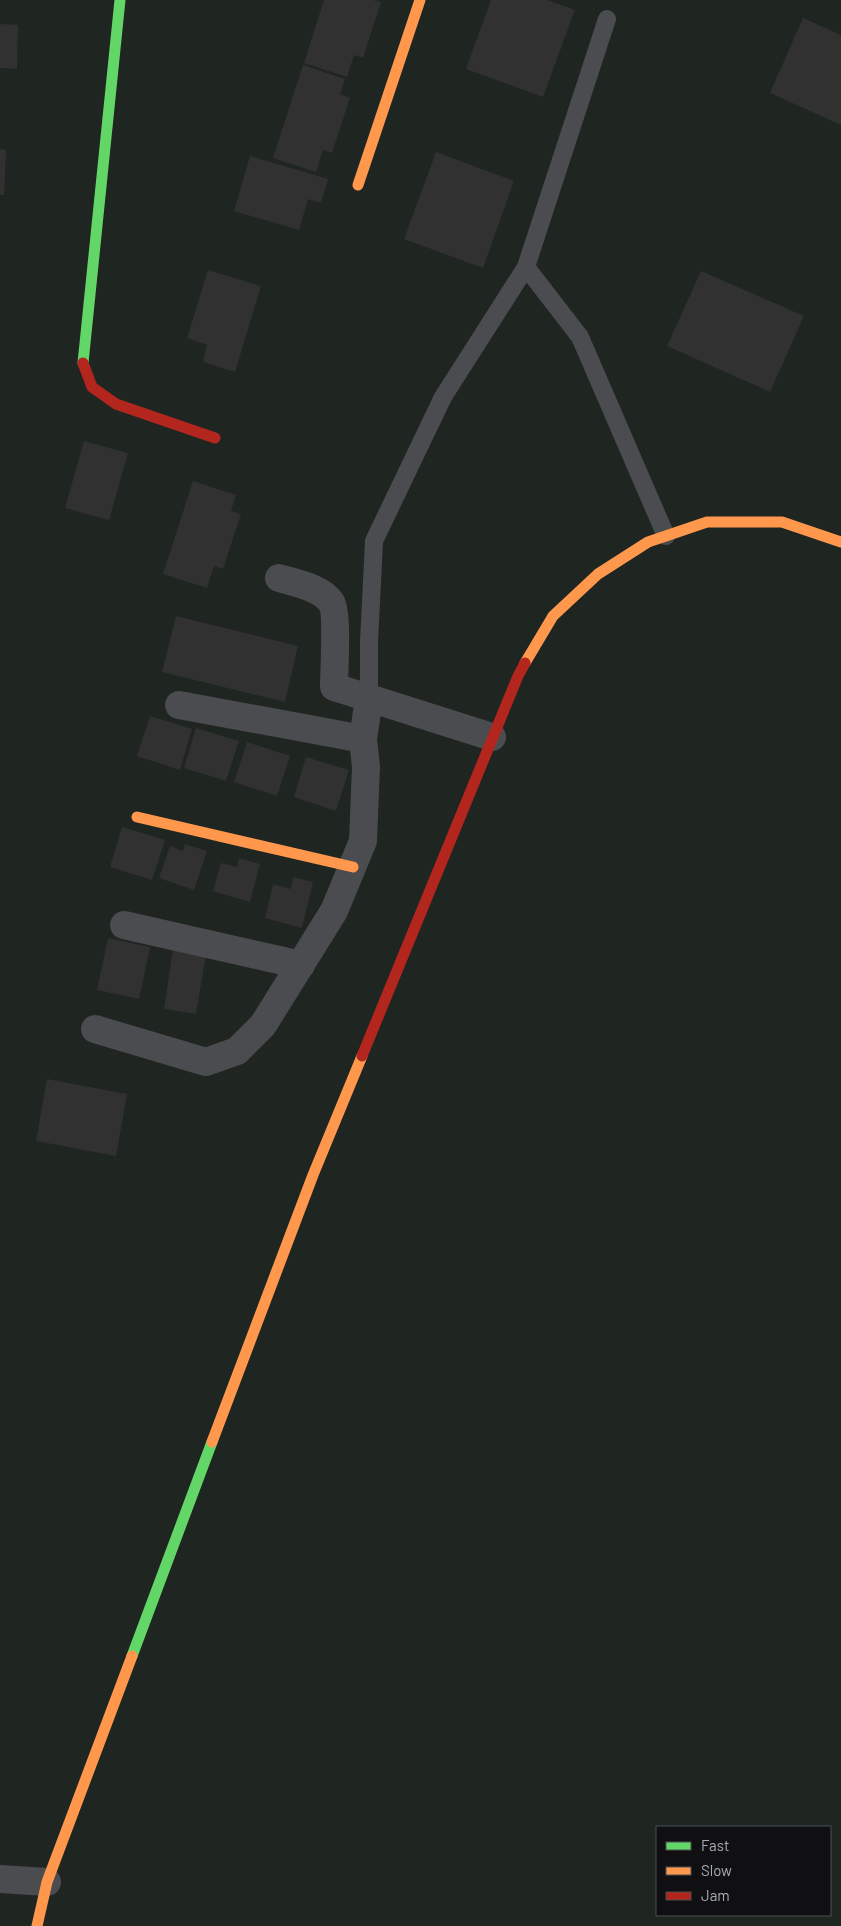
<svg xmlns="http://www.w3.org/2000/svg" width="841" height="1926" font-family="Barlow,sans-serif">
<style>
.green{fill:#1f2520;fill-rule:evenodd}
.building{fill:#313132}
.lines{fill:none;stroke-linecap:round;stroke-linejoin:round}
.lane{stroke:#4b4c4f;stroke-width:18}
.street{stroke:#4b4c4f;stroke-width:28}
.fast{stroke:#63d668;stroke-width:11}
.slow{stroke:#ff974d;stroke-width:11}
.jam{stroke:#b3261e;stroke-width:11}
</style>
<rect width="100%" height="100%" fill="#161616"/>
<!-- green -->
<path class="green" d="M0 0H841V1926H0ZM657 1827H830V1915H657Z"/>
<!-- building -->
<g class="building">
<polygon points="324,0 373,0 381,2 363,58 354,55 347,77 304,63"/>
<polygon points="491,0 547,0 575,10 543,97 466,69"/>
<polygon points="803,18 841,35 841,125 770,93"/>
<polygon points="0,24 18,25 17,69 0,68"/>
<polygon points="303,65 345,79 340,94 350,98 332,153 323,150 316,172 273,158"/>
<polygon points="0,149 6,150 4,195 0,195"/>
<polygon points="436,152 514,181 483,268 404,239"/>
<polygon points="250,156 328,179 321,203 308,199 299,230 234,211"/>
<polygon points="208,270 261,286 235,372 203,362 207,345 187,338"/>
<polygon points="701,271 804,316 770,392 667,346"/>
<polygon points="84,441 128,453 109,520 65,508"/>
<polygon points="193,481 236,495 231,511 241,514 223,569 214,566 207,588 163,574"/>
<polygon points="176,616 298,646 285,702 162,672"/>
<polygon points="150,716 192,729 180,770 137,756"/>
<polygon points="196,728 239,741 226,781 184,768"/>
<polygon points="247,742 290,756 277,796 234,782"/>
<polygon points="306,757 349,770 336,811 294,797"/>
<polygon points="122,827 165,840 152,880 110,867"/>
<polygon points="185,844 207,851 194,890 159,878 170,846 183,851"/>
<polygon points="239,858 260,864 250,902 213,891 221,863 237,867"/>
<polygon points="293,877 313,882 302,928 265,918 273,884 291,889"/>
<polygon points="108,938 150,947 139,999 97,990"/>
<polygon points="173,949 206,954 196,1014 164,1009"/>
<polygon points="47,1079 127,1094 116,1156 36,1141"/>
</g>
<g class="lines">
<!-- lane -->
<g class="lane">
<polyline points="607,19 526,267 580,337 666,536"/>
<polyline points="369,698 369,642 374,541 443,397 526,267"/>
</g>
<!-- street -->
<g class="street">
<path d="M279 578C295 583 320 587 331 602 338 612 334 671 334 687L369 698"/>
<polyline points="179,705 363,739"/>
<polyline points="124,925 301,965"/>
<polyline points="95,1029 206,1062 237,1051 263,1025 334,911 363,841 366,767 363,739 369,698 492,737"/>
<polyline points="0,1879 47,1882"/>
</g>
<!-- fast -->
<g class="fast">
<polyline points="83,363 120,0"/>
<polyline points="132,1656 212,1442"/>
</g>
<!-- slow -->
<g class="slow">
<polyline points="358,185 420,0"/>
<polyline points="525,663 553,616 598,574 648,542 707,522 782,522 841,542"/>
<polyline points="137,817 353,867"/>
<polyline points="212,1442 313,1175 362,1056"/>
<polyline points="37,1926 47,1882 132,1656"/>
</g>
<!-- jam -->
<g class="jam">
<polyline points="83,363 92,387 116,404 215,438"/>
<polyline points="362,1056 518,676 525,663"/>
</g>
</g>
<!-- legend -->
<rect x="656" y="1826" width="175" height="90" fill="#101012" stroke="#4d4e54"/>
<rect x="666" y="1842" width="25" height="8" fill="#63d668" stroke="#4d4e54"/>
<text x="701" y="1851" font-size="15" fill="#a8acb6">Fast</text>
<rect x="666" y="1867" width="25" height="8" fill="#ff974d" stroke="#4d4e54"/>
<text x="701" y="1876" font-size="15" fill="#a8acb6">Slow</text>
<rect x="666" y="1892" width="25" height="8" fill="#b3261e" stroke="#4d4e54"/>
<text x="701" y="1901" font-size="15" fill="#a8acb6">Jam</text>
</svg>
